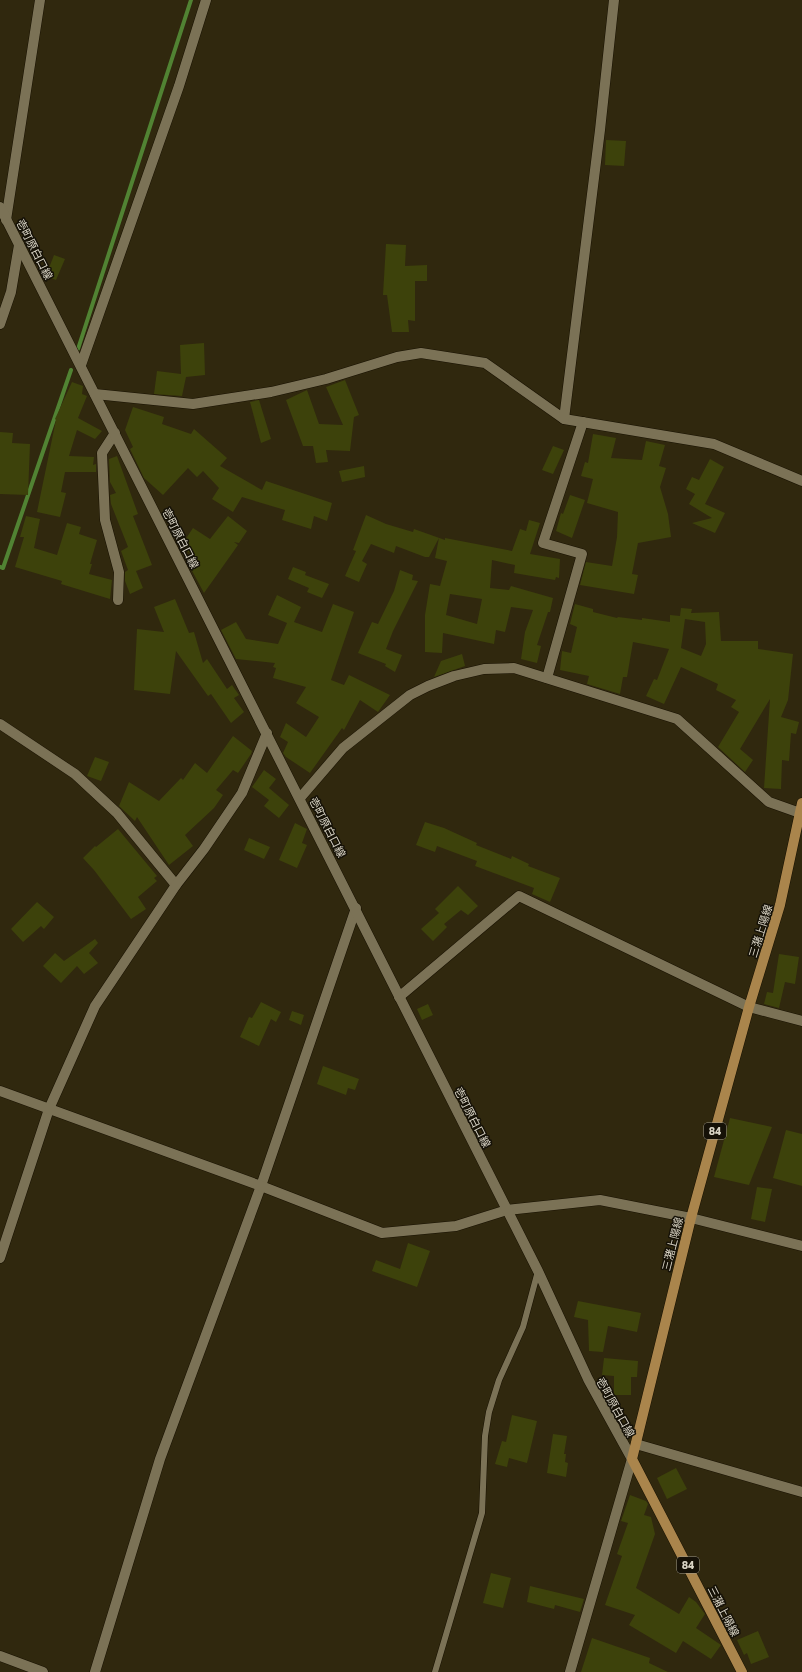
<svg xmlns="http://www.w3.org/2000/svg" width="802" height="1672" font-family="'Golos Text','Noto Sans JP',sans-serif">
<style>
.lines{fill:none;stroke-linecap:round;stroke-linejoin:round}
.stream{stroke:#518333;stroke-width:4}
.building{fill:#3d420b;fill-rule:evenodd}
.service-casing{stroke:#181100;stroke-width:7}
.minor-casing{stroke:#181100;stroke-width:11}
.tertiary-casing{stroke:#181100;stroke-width:11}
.secondary-casing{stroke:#181100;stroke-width:11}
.primary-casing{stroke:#181100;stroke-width:11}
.service{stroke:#7b7256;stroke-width:6}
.minor{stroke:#7b7256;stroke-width:10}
.tertiary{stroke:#7b7256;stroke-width:10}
.secondary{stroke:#7b7256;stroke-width:10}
.primary{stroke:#aa854c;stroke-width:10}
.labels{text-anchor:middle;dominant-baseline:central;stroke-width:3;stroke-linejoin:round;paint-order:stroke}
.shield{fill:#151107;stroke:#9e9a8c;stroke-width:1}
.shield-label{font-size:10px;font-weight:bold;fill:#d9d4c5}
.street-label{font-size:11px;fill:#d9d4c5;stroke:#151107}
</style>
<rect width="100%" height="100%" fill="#30280e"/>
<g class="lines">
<!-- stream -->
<g class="stream">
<polyline points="78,349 191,0"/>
<polyline points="0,567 3,568 71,370"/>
</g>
</g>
<!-- building -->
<g class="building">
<polygon points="606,140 626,141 624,166 605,165"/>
<polygon points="386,244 406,245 405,266 427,265 427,281 415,281 415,321 408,320 409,332 392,332 387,295 383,295"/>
<polygon points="54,255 65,259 56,280 46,276"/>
<polygon points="204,343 205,375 186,377 182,396 154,394 157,371 181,374 180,345"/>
<polygon points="345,380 359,415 354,417 350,451 326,450 328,462 316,463 313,446 303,446 286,400 307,390 319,424 343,425 326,387"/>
<polygon points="72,382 83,386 82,394 87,396 78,418 102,431 95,439 77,430 69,456 94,457 93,465 96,464 96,472 65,472 61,492 66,493 60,517 37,512 56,420 55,419"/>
<polygon points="259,400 271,439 261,443 250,402"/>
<polygon points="133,407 164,417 162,424 191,434 194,429 227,458 220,466 262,490 266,481 332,503 327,521 314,516 311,529 282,520 285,510 242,497 233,512 212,499 219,488 203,471 197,477 188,468 163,495 144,478 130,449 133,447 125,430"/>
<polygon points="0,432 13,433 12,443 30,444 28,495 0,494"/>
<polygon points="593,434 616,438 611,458 642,460 646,441 665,445 659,466 666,468 660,487 668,514 671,537 638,543 632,574 638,575 634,594 580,585 586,562 612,566 617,537 618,512 587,503 593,479 581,476 585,462 588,463"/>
<polygon points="553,446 564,450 553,474 542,470"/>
<polygon points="117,456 138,514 133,516 152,565 136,571 143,588 130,594 125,581 125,572 128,570 121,551 128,547 111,504 110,495 116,493 110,482 109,459"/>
<polygon points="710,459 724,467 705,504 725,513 715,533 692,523 712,518 689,504 695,494 686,489 692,477 699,480"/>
<polygon points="364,466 365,477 342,482 339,471"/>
<polygon points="570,495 585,500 572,538 556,531 561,513 563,514"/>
<path d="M366 515 386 524 413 532 414 529 445 540V538L512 551 520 529 526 531 529 520 540 523 530 554 560 559 559 578 556 577 555 580 514 573 515 565 492 560 490 588 509 590 511 586 553 598 550 612H548L537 645 541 646 537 663 521 659 525 632 533 610 511 607 505 632 496 630 494 644 443 633 442 653 425 652V615L430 584 440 586 447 561 435 558 439 538 429 557H425L396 546 394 553 371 544 362 561 367 564 359 582 345 576 356 551 353 550ZM450 594 482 599 477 624 446 615Z"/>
<polygon points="26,516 40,519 34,548 57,555 67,523 81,527 79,534 97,540 90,564 92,564 89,574 112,580 110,599 61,584 62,581 15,567 24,537 20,537"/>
<polygon points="228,516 247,531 239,543 234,542 238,545 204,593 190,567 196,558 181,546 193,528 210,539"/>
<polygon points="293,567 306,572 305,575 329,584 322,598 307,592 309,588 288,579"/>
<polygon points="400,570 413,575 412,580 418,581 393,631 386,649 402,655 395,672 385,666 386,664 358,653 372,622 378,624 394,591"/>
<polygon points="277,595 301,607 294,622 322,632 333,604 354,612 331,680 344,685 349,675 390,695 378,712 360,700 344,730 342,728 310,773 286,757 283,753 288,742 280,737 286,723 306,737 319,717 296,703 306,687 273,678 276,668 273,667 275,663 236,659 221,630 236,622 246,639 278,644 287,623 268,615"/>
<polygon points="175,599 189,633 194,632 203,663 207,659 227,689 232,685 239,695 234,698 244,712 231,723 211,694 208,696 176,651 170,694 134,690 137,629 164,632 154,607"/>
<path d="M575 604 593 609V612L617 618 618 617 642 620V618L670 622V615L680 616 681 608 692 609 691 613 719 612 721 641H758V649L793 654 788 700 781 717 799 722 796 734 791 733 789 761 782 760 781 789 764 788 770 699 740 749 753 760 745 772 718 747 739 712 731 707 736 700 716 690 718 684 681 667 664 704 646 696 654 679 657 680 669 649 633 642 627 677H623L620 694 587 684 589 676 560 670 562 651 571 653 577 627 570 624ZM685 619 705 622 706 644 701 656 681 648Z"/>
<polygon points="462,654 465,666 434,677 441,661"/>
<polygon points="233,736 252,751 251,754 238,773 233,770 216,790 223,795 214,808 185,835 193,846 169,865 137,817 135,821 119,806 129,782 159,801 181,778 183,780 195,763 207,773"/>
<polygon points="95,757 109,762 101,781 87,776"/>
<polygon points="264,770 276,779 269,788 289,805 279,818 264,806 269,800 252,787"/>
<polygon points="425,822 444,828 477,843 476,845 511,859 512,856 529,864 528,866 560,878 550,902 532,894 534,888 475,866 477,861 437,846 435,852 416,845"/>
<polygon points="295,823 307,829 302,843 307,845 297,868 279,860"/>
<polygon points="118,829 157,876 154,878 157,881 138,897 146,909 131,919 94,870 83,858 95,846 96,847"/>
<polygon points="249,838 270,847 264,859 244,850"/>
<polygon points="458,886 478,906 468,915 461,910 444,924 447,927 433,941 421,929 439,913 435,909"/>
<polygon points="37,902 54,917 44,929 41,926 23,942 11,929"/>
<polygon points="95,939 98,943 89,953 98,963 84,974 77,966 61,983 43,966 55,953 64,961"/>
<polygon points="779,954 799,957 795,984 785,982 779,1008 764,1004 767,992 773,993"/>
<polygon points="261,1002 281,1012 276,1022 271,1019 259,1046 240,1037 249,1017 252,1018"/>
<polygon points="428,1004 433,1015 422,1020 417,1009"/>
<polygon points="292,1011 304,1015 301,1025 289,1020"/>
<polygon points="323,1066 359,1079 355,1090 348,1088 346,1095 317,1084"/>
<polygon points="730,1118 772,1127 749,1185 714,1177"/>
<polygon points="786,1130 802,1134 802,1186 773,1178"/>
<polygon points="757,1187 772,1189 765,1222 751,1219"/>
<polygon points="408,1243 430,1251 417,1287 372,1271 376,1260 400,1269"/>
<polygon points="578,1301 641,1313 637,1332 608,1326 603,1352 589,1351 588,1320 574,1317"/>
<polygon points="604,1358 638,1361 637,1377 631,1377 631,1395 614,1395 614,1376 602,1375"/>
<polygon points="512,1415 537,1421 527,1463 509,1458 507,1467 495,1464 502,1441 506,1442"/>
<polygon points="553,1434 567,1436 564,1454 566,1454 565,1462 568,1463 566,1477 547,1473"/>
<polygon points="676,1468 687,1489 667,1499 657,1478"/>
<polygon points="630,1495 646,1501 648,1504 644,1515 651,1517 655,1534 636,1588 679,1614 689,1597 696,1602 705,1614 696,1628 721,1645 711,1659 683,1641 676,1653 629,1625 635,1615 605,1605 622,1556 617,1554 628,1523 621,1521"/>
<polygon points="491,1573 511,1578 503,1608 483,1603"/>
<polygon points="530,1586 584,1599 580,1612 555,1605 554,1609 527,1602"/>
<polygon points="758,1631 769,1657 751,1664 747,1653 744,1655 737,1640"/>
<polygon points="592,1638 650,1658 649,1663 668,1672 581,1672"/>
</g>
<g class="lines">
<defs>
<polyline id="service" points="435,1672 482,1513 485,1436 489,1412 499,1380 523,1327 538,1271"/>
<g id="minor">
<polyline points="6,220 40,0"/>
<polyline points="0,324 11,292 19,245"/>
<polyline points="81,365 179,86 206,0"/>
<polyline points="95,394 193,404 271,392 326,379 397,357 421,353 485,363 564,419 714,444 802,481"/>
<polyline points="564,419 600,130 614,0"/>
<polyline points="115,433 102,453 105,520 119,572 118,600"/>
<polyline points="547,678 582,554 543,543 583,422"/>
<polyline points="0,724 75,774 117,813 176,885"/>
<polyline points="300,798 343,748 410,695 428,686 454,676 484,669 514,668 677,719 769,802 800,813"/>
<polyline points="399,997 519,896 749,1007 802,1021"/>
<polyline points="691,1218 802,1246"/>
<polyline points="0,1258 49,1109 95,1006 176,885 204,849 242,793 267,733"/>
<polyline points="636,1444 802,1492"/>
<polyline points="0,1656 43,1672"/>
<polyline points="95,1672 160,1459 261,1186 356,908"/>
<polyline points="570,1672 632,1459"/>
</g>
<polyline id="tertiary" points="0,1091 261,1186 382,1233 456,1226 507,1210 600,1200 691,1218"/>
<polyline id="secondary" points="0,207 538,1271 588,1379 632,1459"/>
<polyline id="primary" points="742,1672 632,1459 691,1218 749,1007 780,905 802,803"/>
</defs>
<!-- service casing -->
<use href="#service" class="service-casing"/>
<!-- minor casing -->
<use href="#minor" class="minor-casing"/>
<!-- tertiary casing -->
<use href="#tertiary" class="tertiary-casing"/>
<!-- secondary casing -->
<use href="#secondary" class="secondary-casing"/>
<!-- primary casing -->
<use href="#primary" class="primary-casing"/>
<!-- service -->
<use href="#service" class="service"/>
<!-- minor -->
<use href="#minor" class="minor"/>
<!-- tertiary -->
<use href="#tertiary" class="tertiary"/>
<!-- secondary -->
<use href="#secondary" class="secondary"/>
<!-- primary -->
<use href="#primary" class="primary"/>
</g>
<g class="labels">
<!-- shield labels -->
<g class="shield">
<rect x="704" y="1123" width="22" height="16" rx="3"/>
<rect x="677" y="1557" width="22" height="16" rx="3"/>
</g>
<g class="shield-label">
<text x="715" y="1131">84</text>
<text x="688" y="1565">84</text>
</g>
<!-- street labels -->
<g class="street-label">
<text transform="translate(35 249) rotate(63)">壱町原白口線</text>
<text transform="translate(181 538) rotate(63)">壱町原白口線</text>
<text transform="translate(328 827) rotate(63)">壱町原白口線</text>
<text transform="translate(760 931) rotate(-73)">三潴上陽線</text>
<text transform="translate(473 1117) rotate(63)">壱町原白口線</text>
<text transform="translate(672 1244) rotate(-76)">三潴上陽線</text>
<text transform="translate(616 1407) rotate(61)">壱町原白口線</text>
<text transform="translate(724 1611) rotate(63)">三潴上陽線</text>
</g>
</g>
</svg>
